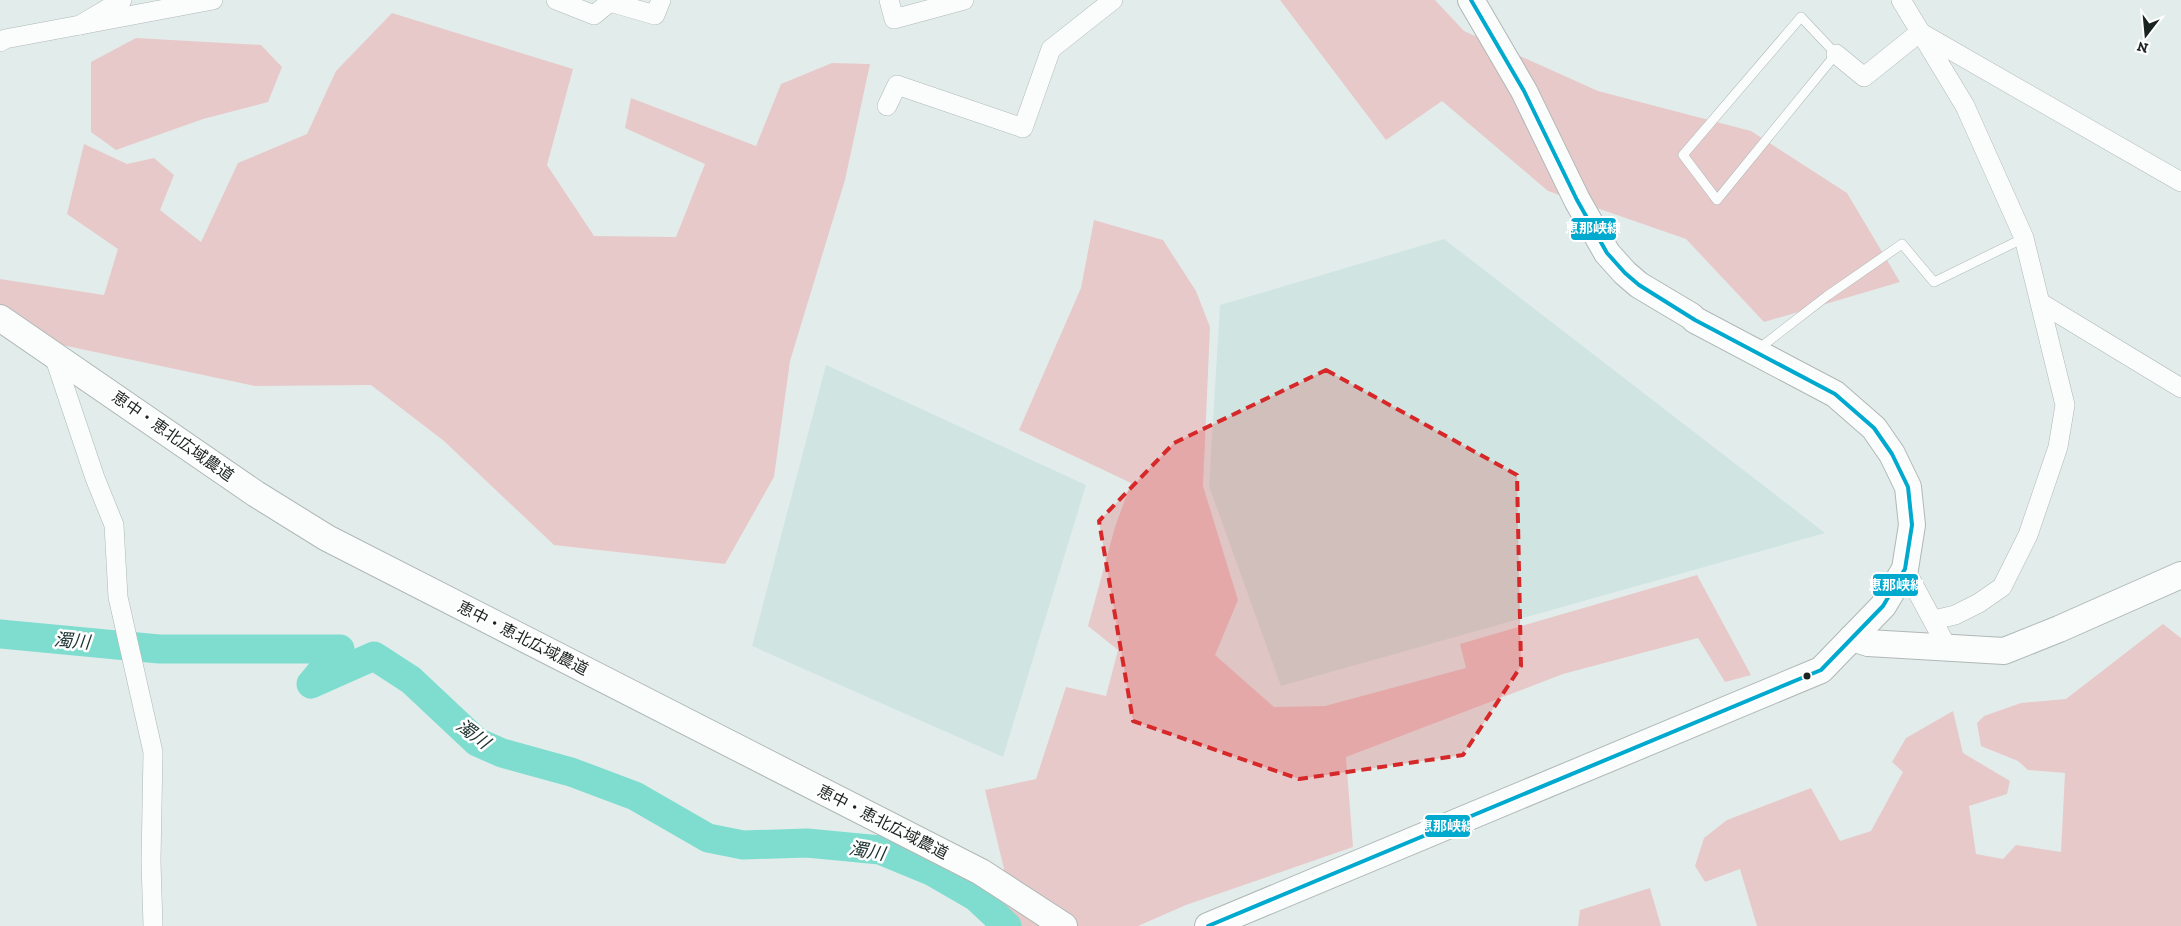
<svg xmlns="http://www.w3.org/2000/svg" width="2181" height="926" font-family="'Zilla Slab','Noto Sans JP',serif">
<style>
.built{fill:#d0e5e1}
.green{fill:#e8c9ca}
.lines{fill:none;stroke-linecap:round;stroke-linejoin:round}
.river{stroke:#7fddd0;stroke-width:29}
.lane-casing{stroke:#afb8b6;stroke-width:10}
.street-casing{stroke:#afb8b6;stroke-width:20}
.secondary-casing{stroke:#afb8b6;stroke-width:28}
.lane{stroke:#fbfcfc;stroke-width:9}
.street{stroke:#fbfcfc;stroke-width:19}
.secondary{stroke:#fbfcfc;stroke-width:26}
.bus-1-casing{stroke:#fff;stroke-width:8}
.bus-1{stroke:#00a9ce;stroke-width:4}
.marked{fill:#d62828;fill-opacity:0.2;stroke:#d62828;stroke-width:4;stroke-dasharray:10 6;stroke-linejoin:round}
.bus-dot{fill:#1b2321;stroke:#fff;stroke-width:2}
.labels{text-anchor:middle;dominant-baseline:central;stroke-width:5;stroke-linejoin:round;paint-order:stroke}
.street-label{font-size:16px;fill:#1b2321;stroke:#fff}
.water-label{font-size:18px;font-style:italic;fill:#1d3330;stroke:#fff}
.line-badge{stroke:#fff;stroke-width:2}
.badge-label{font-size:14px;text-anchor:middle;font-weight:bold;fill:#fff}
</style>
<rect width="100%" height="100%" fill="#e2edeb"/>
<!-- built -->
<g class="built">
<polygon points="1444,239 1825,533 1281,686 1209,486 1220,305"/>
<polygon points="826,365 1086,485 1003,757 752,646"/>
</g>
<!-- green -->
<g class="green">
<polygon points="1280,0 1435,0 1464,31 1598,91 1751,131 1847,193 1900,282 1764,322 1686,239 1548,191 1442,101 1386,140"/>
<polygon points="392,13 573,69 547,165 594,236 676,237 705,164 625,128 631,98 756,146 781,84 832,63 870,64 845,180 790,361 774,477 725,564 554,545 444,441 371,385 255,386 62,345 0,309 0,279 104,295 118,249 67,214 84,144 127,164 154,158 174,175 160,210 201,242 238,163 307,134 336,71"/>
<polygon points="136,38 261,45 282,67 268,102 203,119 116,150 91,132 91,62"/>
<polygon points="1094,220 1163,240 1196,291 1210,327 1203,486 1238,600 1215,655 1274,707 1325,706 1466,668 1460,644 1697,575 1751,675 1725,682 1698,638 1563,674 1346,757 1353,847 1186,905 1138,926 993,926 1004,869 985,790 1036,779 1066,687 1106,696 1118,650 1088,626 1115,527 1131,483 1019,430 1081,288"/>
<polygon points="2163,624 2181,638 2181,926 1757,926 1740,869 1705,882 1695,866 1704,838 1727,820 1811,788 1840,841 1871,831 1903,772 1892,762 1906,738 1953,711 1963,753 2010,781 2007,794 1969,806 1976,854 2003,859 2016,845 2061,852 2065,773 2028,770 2018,761 1981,746 1977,723 1984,716 2021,703 2066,699"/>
<polygon points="1650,888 1661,926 1578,926 1580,910"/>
</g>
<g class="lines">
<!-- river -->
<polyline class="river" points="0,634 159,649 340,649 311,684 374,656 411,680 477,742 502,753 571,772 635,796 708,838 743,845 807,843 880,850 931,871 976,897 1007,926"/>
<defs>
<g id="lane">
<polygon points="1801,17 1836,54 1717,200 1683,155"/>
<polyline points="1757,350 1827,296 1902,244 1934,282 2024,238"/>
</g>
<g id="street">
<polyline points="556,0 594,15 610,2 655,15 661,0"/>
<polyline points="889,0 894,19 964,0"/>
<polyline points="1901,0 1965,106 2024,238 2065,405 2058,447 2028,535 2002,587 1979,603 1955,615 1934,620"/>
<polyline points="80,25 213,0"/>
<polyline points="1923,34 2181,182"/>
<polyline points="0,42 5,39 80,25 122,0"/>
<polyline points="1836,54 1864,77 1920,32"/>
<polyline points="887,106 897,85 1023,128 1051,49 1113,0"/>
<polyline points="2041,303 2181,388"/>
<polyline points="53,353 95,478 114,525 118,597 153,752 151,861 153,926"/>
<polyline points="1905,569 1947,647"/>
</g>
<g id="secondary">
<polyline points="0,318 256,494 327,538 981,872 1064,926"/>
<polyline points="1852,638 1868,643 2004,651 2059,629 2181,575"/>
<polyline points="1208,926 1821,670 1883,606 1905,569 1912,525 1908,487 1892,454 1874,428 1835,394 1695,320 1691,316 1639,285 1625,273 1607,253 1577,200 1524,91 1471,0"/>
</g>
</defs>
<!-- lane casing -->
<use href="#lane" class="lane-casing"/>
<!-- street casing -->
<use href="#street" class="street-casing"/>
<!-- secondary casing -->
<use href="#secondary" class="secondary-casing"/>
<!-- lane -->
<use href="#lane" class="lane"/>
<!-- street -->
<use href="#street" class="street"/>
<!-- secondary -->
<use href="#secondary" class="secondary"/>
<defs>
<polyline id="bus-1" points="1208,926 1821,670 1883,606 1905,569 1912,525 1908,487 1892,454 1874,428 1835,394 1695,320 1639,285 1625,273 1607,253 1577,200 1524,91 1471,0"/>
</defs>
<!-- bus-1 casing -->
<use href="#bus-1" class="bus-1-casing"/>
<!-- bus-1 -->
<use href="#bus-1" class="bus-1"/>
</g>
<!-- marked area -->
<path class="marked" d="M1326 370 1517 475 1521 666 1463 755 1299 779 1133 721 1099 521 1174 443Z"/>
<!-- markers -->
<circle class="bus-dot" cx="1807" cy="676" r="4.5"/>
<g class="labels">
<!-- street labels -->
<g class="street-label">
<text transform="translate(173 436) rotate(35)">恵中・恵北広域農道</text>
<text transform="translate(523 638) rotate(27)">恵中・恵北広域農道</text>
<text transform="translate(883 822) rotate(27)">恵中・恵北広域農道</text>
</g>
<!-- water labels -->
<g class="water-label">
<text transform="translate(72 641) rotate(5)">濁川</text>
<text transform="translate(473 734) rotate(37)">濁川</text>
<text transform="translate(867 851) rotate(10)">濁川</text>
</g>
</g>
<g class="line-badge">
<rect x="1570" y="217" width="47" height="24" rx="5" fill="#00a9ce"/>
<rect x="1872" y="573" width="47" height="24" rx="5" fill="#00a9ce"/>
<rect x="1424" y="814" width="47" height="24" rx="5" fill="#00a9ce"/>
</g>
<g class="badge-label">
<text x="1593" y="233">恵那峡線</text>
<text x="1896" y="590">恵那峡線</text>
<text x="1447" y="831">恵那峡線</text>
</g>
<!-- north arrow -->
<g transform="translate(2146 35) rotate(196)" stroke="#ffffff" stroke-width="4" paint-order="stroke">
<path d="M0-4L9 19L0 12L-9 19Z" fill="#1b2321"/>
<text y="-8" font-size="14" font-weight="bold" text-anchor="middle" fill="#1b2321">N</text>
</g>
</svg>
